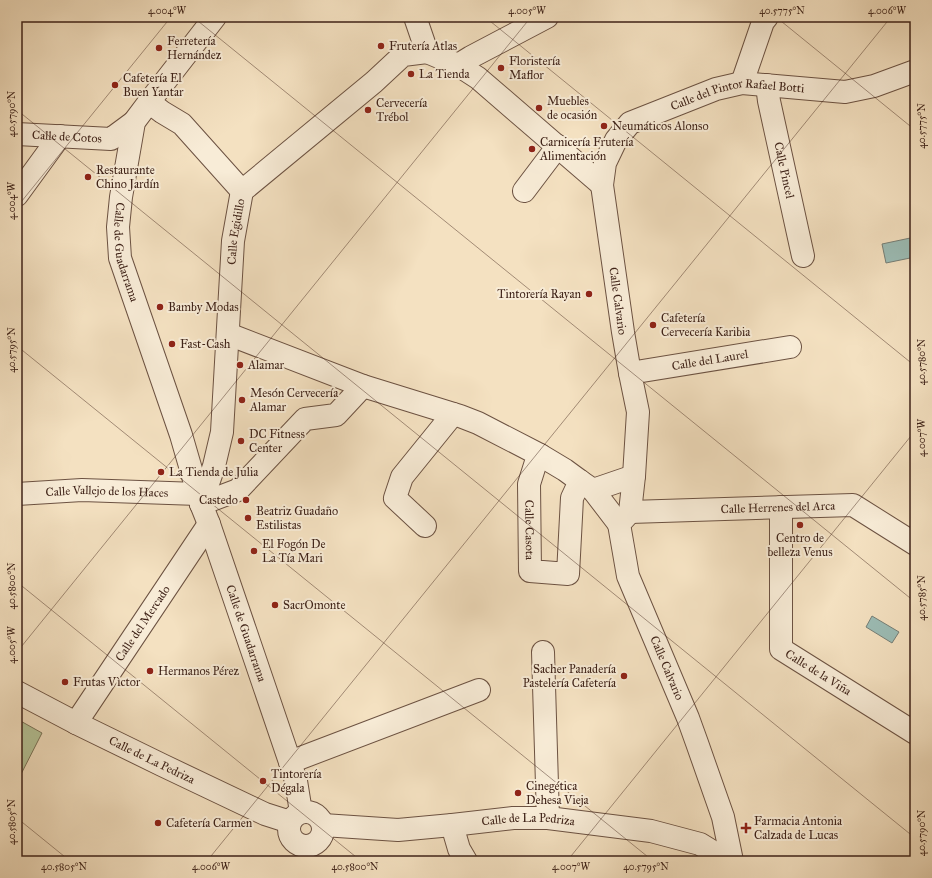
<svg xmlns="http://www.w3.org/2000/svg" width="932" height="878" font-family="'IM FELL Great Primer',serif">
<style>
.green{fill:#b5c498;stroke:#7a7358}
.water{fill:#9cbdb6;stroke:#767f77}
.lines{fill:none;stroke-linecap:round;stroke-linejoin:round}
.minor-casing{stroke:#6c5242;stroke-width:24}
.minor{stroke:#f8ecd7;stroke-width:22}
.ticks{fill:none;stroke:#3e2218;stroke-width:1;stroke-opacity:0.45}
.poi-dot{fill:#8f2418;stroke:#f8ecd7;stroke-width:1.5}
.labels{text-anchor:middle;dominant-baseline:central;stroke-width:4;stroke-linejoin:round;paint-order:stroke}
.poi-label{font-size:12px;fill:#3e2218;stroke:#f8ecd7;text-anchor:start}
.street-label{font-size:12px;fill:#3e2218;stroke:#f8ecd7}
.neatline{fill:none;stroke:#3e2218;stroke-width:1.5}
.ticks-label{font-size:10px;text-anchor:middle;fill:#3e2218}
</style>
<rect width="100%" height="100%" fill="#f4e1c1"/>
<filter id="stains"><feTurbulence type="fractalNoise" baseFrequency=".005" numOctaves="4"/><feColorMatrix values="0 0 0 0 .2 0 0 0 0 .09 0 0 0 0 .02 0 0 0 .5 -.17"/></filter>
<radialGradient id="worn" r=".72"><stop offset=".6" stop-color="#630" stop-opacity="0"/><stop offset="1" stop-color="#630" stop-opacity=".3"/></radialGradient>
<!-- green -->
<polygon class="green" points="17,719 42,733 17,782"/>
<!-- water -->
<g class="water">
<polygon points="915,237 915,257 886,263 882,244"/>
<polygon points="872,616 899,632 892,643 866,627"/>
</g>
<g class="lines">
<defs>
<g id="minor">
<path id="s1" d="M215 17 149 102 134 122 121 197 118 227 120 258 181 435 201 504 209 524 290 762 296 781 301 812"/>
<polyline points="415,17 427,52 458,65 478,78 602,185"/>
<polyline points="458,65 471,57 547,17"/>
<polyline points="742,83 763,22 767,17"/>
<path id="s2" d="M767 85 769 101 803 256"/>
<polyline points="149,102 162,112 182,124 242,191"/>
<path id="s3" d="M17 134 111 139 134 122"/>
<polyline points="524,191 558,146"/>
<polyline points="17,195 60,136"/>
<polyline points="228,334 363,386 460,416 478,423 540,455 565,470 580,481 593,490 619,524"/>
<path id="s4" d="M630 373 790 347"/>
<path id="s5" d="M540 455 535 465 529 484 530 571 568 574 572 498 580 481"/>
<polyline points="593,490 634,476"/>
<path id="s6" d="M17 494 82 490 198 494"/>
<path id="s7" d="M201 504 214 466 222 432 233 241 242 191 374 82 403 55 427 52"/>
<polyline points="201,504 238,490 305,419 336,415 363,386"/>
<path id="s8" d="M781 507V649L915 733"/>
<path id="s9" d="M630 512 853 505 915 544"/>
<polyline points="425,526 395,498 402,477 453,414"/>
<polyline points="543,652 548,818"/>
<path id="s10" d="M17 692 76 723 162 765 265 814 290 822"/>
<path id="s11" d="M76 723 209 524"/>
<polyline points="290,762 479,690"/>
<circle cx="306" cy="829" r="17"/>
<path id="s12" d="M323 825 398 830 452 825 513 818H548L651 831 700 844 718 855 725 861"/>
<polyline points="452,825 459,849 466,861"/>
<path id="s13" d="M732 861 723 817 697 743 688 718 628 576 619 524 630 512 634 476 638 412 630 373 623 332 602 185 605 163 616 140 630 123 716 89 742 83 845 92 874 86 915 71"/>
</g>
</defs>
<!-- minor casing -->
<use href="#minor" class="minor-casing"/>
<!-- minor -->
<use href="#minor" class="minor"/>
</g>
<!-- ticks -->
<path class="ticks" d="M193 17 915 602M485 17 915 366M776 17 915 130M17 110 915 838M17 207 171 17M17 346 653 861M17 582 361 861M17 652 531 17M17 818 70 861M207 861 891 17M567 861 915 431"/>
<!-- markers -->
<g class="poi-dot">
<circle cx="381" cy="46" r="4"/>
<circle cx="159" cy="48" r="4"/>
<circle cx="501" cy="68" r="4"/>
<circle cx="411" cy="74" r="4"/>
<circle cx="115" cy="85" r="4"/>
<circle cx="539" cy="108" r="4"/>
<circle cx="368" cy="110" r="4"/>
<circle cx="604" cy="126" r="4"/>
<circle cx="532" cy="149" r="4"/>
<circle cx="88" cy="177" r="4"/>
<circle cx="589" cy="294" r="4"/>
<circle cx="160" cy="307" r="4"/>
<circle cx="653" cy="325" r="4"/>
<circle cx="172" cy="344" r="4"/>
<circle cx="240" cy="365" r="4"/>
<circle cx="242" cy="400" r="4"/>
<circle cx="241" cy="441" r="4"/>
<circle cx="161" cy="472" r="4"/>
<circle cx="246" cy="500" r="4"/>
<circle cx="248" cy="518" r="4"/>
<circle cx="800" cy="525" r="4"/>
<circle cx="254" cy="551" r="4"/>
<circle cx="275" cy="605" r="4"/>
<circle cx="150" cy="671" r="4"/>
<circle cx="624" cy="676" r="4"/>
<circle cx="65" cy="682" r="4"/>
<circle cx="263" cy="781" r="4"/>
<circle cx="518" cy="793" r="4"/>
<circle cx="158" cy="823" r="4"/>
<path d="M744 822h4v4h4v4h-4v4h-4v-4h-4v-4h4z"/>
</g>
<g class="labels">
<!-- poi labels -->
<g class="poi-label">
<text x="167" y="41">Ferretería<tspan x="167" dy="14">Hernández</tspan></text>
<text x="389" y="46">Frutería Atlas</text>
<text x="509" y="61">Floristería<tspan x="509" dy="14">Maflor</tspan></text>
<text x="419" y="74">La Tienda</text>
<text x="123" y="78">Cafetería El<tspan x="123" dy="14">Buen Yantar</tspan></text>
<text x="547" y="101">Muebles<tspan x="547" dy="14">de ocasión</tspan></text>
<text x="376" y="103">Cervecería<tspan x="376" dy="14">Trébol</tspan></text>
<text x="612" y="126">Neumáticos Alonso</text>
<text x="540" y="142">Carnicería Frutería<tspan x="540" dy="14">Alimentación</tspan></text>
<text x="96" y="170">Restaurante<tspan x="96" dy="14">Chino Jardín</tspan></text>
<text x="581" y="294" text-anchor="end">Tintorería Rayan</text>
<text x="168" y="307">Bamby Modas</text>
<text x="661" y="318">Cafetería<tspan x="661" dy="14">Cervecería Karibia</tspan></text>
<text x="180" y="344">Fast-Cash</text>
<text x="248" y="365">Alamar</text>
<text x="250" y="393">Mesón Cervecería<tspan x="250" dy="14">Alamar</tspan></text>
<text x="249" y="434">DC Fitness<tspan x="249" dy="14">Center</tspan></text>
<text x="169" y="472">La Tienda de Julia</text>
<text x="238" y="500" text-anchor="end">Castedo</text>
<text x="256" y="511">Beatriz Guadaño<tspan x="256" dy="14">Estilistas</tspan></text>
<text x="800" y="538" text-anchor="middle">Centro de<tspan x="800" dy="14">belleza Venus</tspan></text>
<text x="262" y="544">El Fogón De<tspan x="262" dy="14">La Tía Mari</tspan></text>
<text x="283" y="605">SacrOmonte</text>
<text x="616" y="669" text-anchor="end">Sacher Panadería<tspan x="616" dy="14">Pastelería Cafetería</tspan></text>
<text x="158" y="671">Hermanos Pérez</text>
<text x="73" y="682">Frutas Vìctor</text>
<text x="271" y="774">Tintorería<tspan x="271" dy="14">Dégala</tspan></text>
<text x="526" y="786">Cinegética<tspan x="526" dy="14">Dehesa Vieja</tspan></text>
<text x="754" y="821">Farmacia Antonia<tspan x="754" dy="14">Calzada de Lucas</tspan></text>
<text x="166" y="823">Cafetería Carmen</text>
</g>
<!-- street labels -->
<g class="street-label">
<text stroke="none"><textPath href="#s13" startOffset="886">Calle del Pintor Rafael Botti</textPath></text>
<text stroke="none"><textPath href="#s3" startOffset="50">Calle de Cotos</textPath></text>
<text stroke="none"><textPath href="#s2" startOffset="87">Calle Pincel</textPath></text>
<text stroke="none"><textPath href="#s7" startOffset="276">Calle Egidillo</textPath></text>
<text stroke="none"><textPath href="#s1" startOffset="265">Calle de Guadarrama</textPath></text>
<text transform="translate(618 301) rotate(82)">Calle Calvario</text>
<text stroke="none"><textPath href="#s4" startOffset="81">Calle del Laurel</textPath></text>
<text stroke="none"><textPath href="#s6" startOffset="90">Calle Vallejo de los Haces</textPath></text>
<text stroke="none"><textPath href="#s9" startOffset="148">Calle Herrenes del Arca</textPath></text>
<text stroke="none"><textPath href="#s5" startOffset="77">Calle Casota</textPath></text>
<text stroke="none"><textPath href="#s11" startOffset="120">Calle del Mercado</textPath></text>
<text stroke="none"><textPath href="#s1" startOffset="666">Calle de Guadarrama</textPath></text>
<text transform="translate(667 668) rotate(67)">Calle Calvario</text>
<text stroke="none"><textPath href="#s8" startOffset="186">Calle de la Viña</textPath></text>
<text stroke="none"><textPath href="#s10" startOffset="151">Calle de La Pedriza</textPath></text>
<text stroke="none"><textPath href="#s12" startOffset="206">Calle de La Pedriza</textPath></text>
</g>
</g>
<!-- margin -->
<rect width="932" height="878" fill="none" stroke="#f4e1c1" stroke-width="44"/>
<rect x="22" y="22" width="888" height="834" class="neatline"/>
<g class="ticks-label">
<text x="167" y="14">4.004°W</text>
<text x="527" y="14">4.005°W</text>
<text x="782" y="14">40.5775°N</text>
<text x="887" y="14">4.006°W</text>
<text transform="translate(11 114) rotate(-90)" y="4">40.5790°N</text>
<text transform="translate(921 126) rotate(-90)" y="4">40.5775°N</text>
<text transform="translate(11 201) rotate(-90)" y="4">4.004°W</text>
<text transform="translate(11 350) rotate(-90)" y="4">40.5795°N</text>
<text transform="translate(921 362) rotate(-90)" y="4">40.5780°N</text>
<text transform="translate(921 438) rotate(-90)" y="4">4.007°W</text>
<text transform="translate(11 586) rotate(-90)" y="4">40.5800°N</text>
<text transform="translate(921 598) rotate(-90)" y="4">40.5785°N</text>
<text transform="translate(11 645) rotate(-90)" y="4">4.005°W</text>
<text transform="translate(11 822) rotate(-90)" y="4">40.5805°N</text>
<text transform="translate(921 833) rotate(-90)" y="4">40.5790°N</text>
<text x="64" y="870">40.5805°N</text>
<text x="211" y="870">4.006°W</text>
<text x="355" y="870">40.5800°N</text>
<text x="571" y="870">4.007°W</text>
<text x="646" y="870">40.5795°N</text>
</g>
<rect width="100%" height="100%" filter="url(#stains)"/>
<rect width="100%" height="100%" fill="url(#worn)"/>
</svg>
